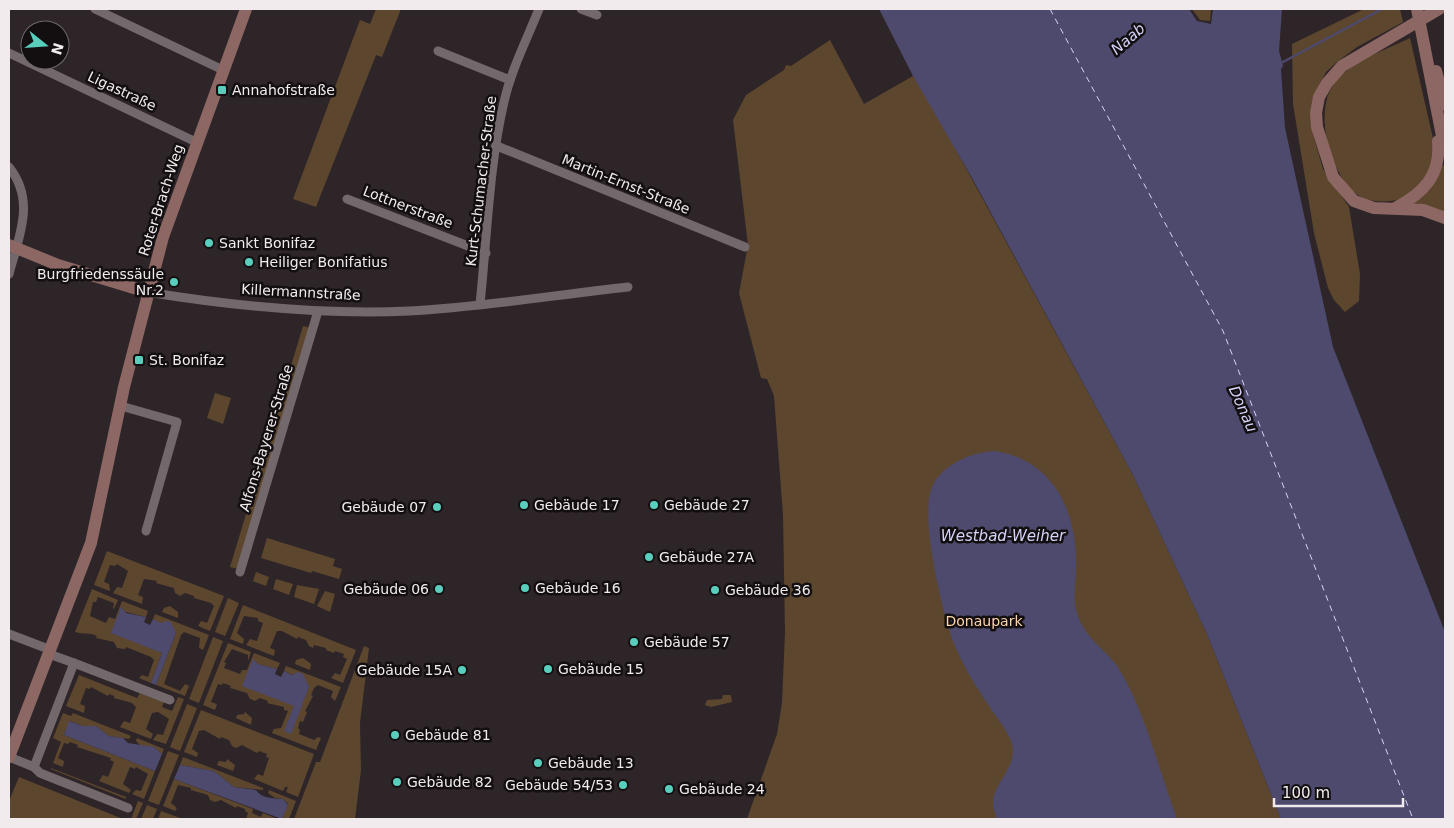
<svg xmlns="http://www.w3.org/2000/svg" width="1454" height="828" font-family="'DejaVu Sans',sans-serif">
<style>
.green{fill:#5d462e}
.water{fill:#4d4a6e}
.lines{fill:none;stroke-linecap:round;stroke-linejoin:round}
.stream{stroke:#4d4a6e;stroke-width:2.5}
.ferry{stroke:#d5d3f9;stroke-width:1;stroke-dasharray:6 5;stroke-linecap:butt}
.street{stroke:#73686b;stroke-width:9}
.secondary{stroke:#8d6764;stroke-width:12}
.poi-dot{fill:#5acebd;stroke:#130f10;stroke-width:2}
.labels{text-anchor:middle;dominant-baseline:central;stroke-width:5;stroke-linejoin:round;paint-order:stroke}
.poi-label{font-size:14px;fill:#f1ebed;stroke:#130f10;text-anchor:start}
.street-label{font-size:14px;fill:#f1ebed;stroke:#130f10}
.park-label{font-size:14px;fill:#fcd3aa;stroke:#130f10}
.water-label{font-size:15px;font-style:italic;fill:#d5d3f9;stroke:#130f10}
</style>
<rect width="100%" height="100%" fill="#2e2528"/>
<!-- green -->
<g class="green">
<polygon points="376,9 401,9 382,57 376,55 316,207 293,199 360,20 370,24"/>
<polygon points="1192,9 1211,9 1210,21 1200,20"/>
<polygon points="1364,9 1400,9 1403,22 1357,47 1337,62 1326,72 1317,89 1313,134 1323,169 1349,207 1360,274 1359,301 1345,312 1334,300 1328,288 1314,233 1293,104 1292,44"/>
<path d="M1410 38 1435 147C1434 160 1429 176 1421 186 1408 203 1372 207 1355 193 1330 172 1314 114 1333 85 1349 61 1386 50 1410 38Z"/>
<polygon points="830,40 864,104 913,76 930,102 1133,475 1207,634 1281,819 747,819 777,734 782,703 785,632 783,515 774,396 767,379 761,378 739,293 748,245 733,120 746,95 784,70 786,65 791,66"/>
<polygon points="1444,165 1445,213 1410,204 1441,166"/>
<polygon points="303,326 311,328 239,569 230,567"/>
<polygon points="215,393 231,398 223,424 207,418"/>
<polygon points="267,538 335,559 333,566 342,569 339,579 312,571 311,573 261,558"/>
<polygon points="107,551 224,596 210,631 198,626 201,621 207,623 214,606 211,603 194,598 194,596 185,593 180,596 175,593 174,588 156,583 157,581 144,579 138,595 143,597 142,604 113,593 117,587 122,588 128,571 117,564 115,566 110,565 104,582 109,584 110,591 94,585"/>
<polygon points="256,572 269,577 266,586 253,581"/>
<polygon points="276,579 293,584 289,595 273,589"/>
<polygon points="297,585 319,589 314,604 294,597"/>
<path d="M92 589 118 600 114 609 113 608 114 603 98 597 96 602H93L90 616 106 623 109 617 115 619 122 601 148 611 146 617 126 612 121 607 162 653 151 683 139 678 142 675 148 677 154 660 151 657 126 647 125 649 117 648 114 642 96 638 97 636C88 632 85 635 75 632Z"/>
<polygon points="325,591 335,594 330,612 317,606"/>
<polygon points="228,598 239,603 225,636 215,632"/>
<polygon points="243,605 356,650 343,683 331,678 335,673 340,675 347,659 343,657 344,654 335,651 334,653 326,650 326,648 314,645 313,648 309,646 306,640 298,637 297,639 282,631 277,631 270,648 275,650 274,656 246,645 250,639 257,641 263,623 258,621 258,618 244,616 237,633 244,639 243,644 230,639"/>
<polygon points="170,606 178,612 178,618 162,612 164,608"/>
<polygon points="155,614 209,635 203,650 199,648 200,638 184,632 181,635 164,684 180,691 185,684 189,686 185,696 156,685 176,633 153,619"/>
<polygon points="213,637 223,641 199,703 189,699"/>
<polygon points="228,643 251,652 248,661 248,655 232,649 224,662 226,663 224,668 240,674 242,670 247,670 254,653 280,663 277,669 258,664 253,659 294,706 285,731 309,687 293,675 284,671 286,666 341,687 335,701 331,697 333,691 318,685 314,688 311,695 313,696 305,711 307,712 303,722 300,721 298,728 300,730 299,734 314,740 318,737 321,738 316,750 272,733 274,729 281,728 288,711 284,710 284,707 267,703 268,701 260,698 255,701 250,699 247,693 230,688 231,686 223,683 222,685 218,684 211,702 217,704 215,710 203,705"/>
<polygon points="364,646 369,648 360,723 361,770 355,819 294,819 316,762 320,762"/>
<polygon points="303,658 311,664 310,670 295,664 296,660"/>
<polygon points="79,675 137,698 140,693 164,702 162,707 172,711 178,697 184,699 166,744 153,740 157,734 163,735 169,719 158,712 152,713 146,729 153,734 151,739 120,727 124,721 130,723 136,707 132,703 114,698 114,696 109,694 108,696 91,687 90,689 86,688 80,704 85,706 84,713 66,706"/>
<polygon points="723,695 731,695 732,702 711,707 705,705 707,700 722,699"/>
<polygon points="187,704 197,708 180,751 170,747"/>
<polygon points="201,710 314,754 298,797 286,792 288,787 285,787 283,791 254,779 258,774 263,776 269,758 266,757 267,754 259,751 257,753 242,745 236,748 232,746 229,740 221,737 220,739 204,730 199,731 192,749 198,753 197,757 184,752"/>
<polygon points="245,712 252,718 251,725 236,718 237,715 244,714"/>
<polygon points="63,713 71,716 73,713 131,736 129,739 109,736 96,726 83,726 70,721 64,735 155,771 144,799 132,794 136,790 141,791 148,774 136,767 135,769 130,767 123,784 131,790 129,793 99,781 103,775 108,777 114,762 110,760 111,758 77,747 78,745 70,742 68,744 64,743 58,758 64,761 63,767 53,763 61,742 53,738"/>
<polygon points="137,738 164,749 162,754 154,747 142,747 136,741"/>
<polygon points="168,751 179,755 159,805 148,801"/>
<polygon points="183,757 263,788 263,790 234,787 214,771 180,765"/>
<polygon points="227,759 235,765 233,771 217,765 219,761 226,762"/>
<polygon points="51,768 126,797 126,799 51,769"/>
<polygon points="19,777 123,819 9,819 9,801"/>
<polygon points="174,779 253,809 252,813 261,817 263,813 278,819 246,819 248,813 245,811 245,809 237,806 236,808 221,800 215,802 210,800 208,795 191,790 191,788 178,785 171,803 177,808 175,811 163,806"/>
<polygon points="269,790 296,801 289,819 282,819 288,804 283,799 275,798 268,793"/>
<polygon points="138,801 143,803 136,819 131,819"/>
<polygon points="147,805 157,809 153,819 141,819"/>
<polygon points="161,811 183,819 158,819"/>
</g>
<!-- water -->
<g class="water">
<polygon points="879,9 1189,9 1197,21 1211,24 1213,9 1282,9 1279,51 1283,66 1281,69 1285,128 1333,347 1445,632 1445,819 1281,819 1207,634 1133,475 972,178 913,76"/>
<path d="M995 451C1052 460 1076 509 1076 562 1077 582 1070 601 1080 621 1089 642 1112 654 1122 674 1146 716 1160 773 1177 819H997C996 815 993 809 993 805 992 783 1018 768 1012 744 1008 732 1000 722 993 712 979 691 965 670 955 646 943 616 919 517 932 487 942 464 972 452 995 451Z"/>
<polygon points="121,607 126,613 146,617 144,622 150,625 153,619 161,623 166,621 171,622 176,633 156,685 151,683 162,653 111,633"/>
<polygon points="253,659 258,664 277,669 275,674 281,677 284,671 292,675 298,672 303,674 309,687 291,734 284,731 294,706 242,686"/>
<polygon points="69,721 83,726 96,726 109,736 123,738 128,743 154,747 162,754 155,771 64,735"/>
<path d="M180 765 214 771 234 787 256 790C262 799 272 798 283 799L288 805 282 819 174 779Z"/>
</g>
<g class="lines">
<!-- stream -->
<polyline class="stream" points="1283,62 1382,9"/>
<!-- ferry -->
<polyline class="ferry" points="1050,9 1223,331 1413,819"/>
<!-- street -->
<g class="street">
<polyline points="95,9 223,70"/>
<polyline points="581,9 597,15"/>
<polyline points="438,51 510,80"/>
<polyline points="9,53 196,142"/>
<polyline points="497,146 745,247"/>
<path d="M9 167C36 201 19 236 9 274"/>
<polyline points="347,199 486,253"/>
<path d="M147 292C233 306 322 315 409 311 482 307 555 295 628 287"/>
<path d="M480 304C487 238 489 165 504 102 511 70 527 39 539 9"/>
<polyline points="121,406 177,422 146,531"/>
<polyline points="240,572 318,311"/>
<polyline points="9,634 51,650"/>
<polyline points="74,663 170,700"/>
<polyline points="9,757 34,767 74,663 49,654"/>
<polyline points="34,767 40,773 128,808"/>
</g>
<!-- secondary -->
<g class="secondary">
<polyline points="1417,9 1445,151"/>
<polyline points="1439,9 1342,66 1327,83 1319,97 1316,113 1317,127 1333,177 1354,201 1374,208 1423,210 1445,218"/>
<polyline points="1436,71 1445,105"/>
<path d="M1395 208C1424 193 1441 175 1438 141"/>
<polyline points="9,245 58,265 147,292"/>
<polyline points="9,757 91,543 124,387 163,237 246,9"/>
</g>
</g>
<!-- markers -->
<g class="poi-dot">
<rect x="217" y="85" width="10" height="10" rx="2.5"/>
<circle cx="209" cy="243" r="5"/>
<circle cx="249" cy="262" r="5"/>
<circle cx="174" cy="282" r="5"/>
<rect x="134" y="355" width="10" height="10" rx="2.5"/>
<circle cx="524" cy="505" r="5"/>
<circle cx="654" cy="505" r="5"/>
<circle cx="437" cy="507" r="5"/>
<circle cx="649" cy="557" r="5"/>
<circle cx="525" cy="588" r="5"/>
<circle cx="439" cy="589" r="5"/>
<circle cx="715" cy="590" r="5"/>
<circle cx="634" cy="642" r="5"/>
<circle cx="548" cy="669" r="5"/>
<circle cx="462" cy="670" r="5"/>
<circle cx="395" cy="735" r="5"/>
<circle cx="538" cy="763" r="5"/>
<circle cx="397" cy="782" r="5"/>
<circle cx="623" cy="785" r="5"/>
<circle cx="669" cy="789" r="5"/>
</g>
<g class="labels">
<!-- poi labels -->
<g class="poi-label">
<text x="232" y="90">Annahofstraße</text>
<text x="219" y="243">Sankt Bonifaz</text>
<text x="259" y="262">Heiliger Bonifatius</text>
<text x="164" y="274" text-anchor="end">Burgfriedenssäule<tspan x="164" dy="16">Nr.2</tspan></text>
<text x="149" y="360">St. Bonifaz</text>
<text x="534" y="505">Gebäude 17</text>
<text x="664" y="505">Gebäude 27</text>
<text x="427" y="507" text-anchor="end">Gebäude 07</text>
<text x="659" y="557">Gebäude 27A</text>
<text x="535" y="588">Gebäude 16</text>
<text x="429" y="589" text-anchor="end">Gebäude 06</text>
<text x="725" y="590">Gebäude 36</text>
<text x="644" y="642">Gebäude 57</text>
<text x="558" y="669">Gebäude 15</text>
<text x="452" y="670" text-anchor="end">Gebäude 15A</text>
<text x="405" y="735">Gebäude 81</text>
<text x="548" y="763">Gebäude 13</text>
<text x="407" y="782">Gebäude 82</text>
<text x="613" y="785" text-anchor="end">Gebäude 54/53</text>
<text x="679" y="789">Gebäude 24</text>
</g>
<!-- street labels -->
<g class="street-label">
<text transform="translate(122 91) rotate(25)">Ligastraße</text>
<text transform="translate(481 181) rotate(-83)">Kurt-Schumacher-Straße</text>
<text transform="translate(626 184) rotate(22)">Martin-Ernst-Straße</text>
<text transform="translate(161 200) rotate(-72)">Roter-Brach-Weg</text>
<text transform="translate(408 207) rotate(21)">Lottnerstraße</text>
<text transform="translate(301 292) rotate(3)">Killermannstraße</text>
<text transform="translate(266 438) rotate(-73)">Alfons-Bayerer-Straße</text>
</g>
<!-- park labels -->
<g class="park-label">
<text x="984" y="621">Donaupark</text>
</g>
<!-- water labels -->
<g class="water-label">
<text transform="translate(1128 39) rotate(-41)">Naab</text>
<text transform="translate(1243 409) rotate(66)">Donau</text>
<text x="1003" y="536">Westbad-Weiher</text>
</g>
</g>
<!-- border -->
<rect width="1454" height="828" fill="none" stroke="#f1ebed" stroke-width="20"/>
<!-- north arrow -->
<g transform="translate(45 45) rotate(107)"><circle r="24" fill="#130f10" stroke="#6c6768"/>
<path d="M0-4L9 19L0 12L-9 19Z" fill="#5acebd"/>
<text y="-8" font-size="14" font-weight="bold" text-anchor="middle" fill="#f1ebed">N</text>
</g>
<!-- scale -->
<path d="M1274 798v8h129v-8" fill="none" stroke="#f1ebed" stroke-width="2.5"/>
<text x="1282" y="798" font-size="15" fill="#f1ebed" stroke="#130f10" stroke-width="4" paint-order="stroke">100 m</text>
</svg>
